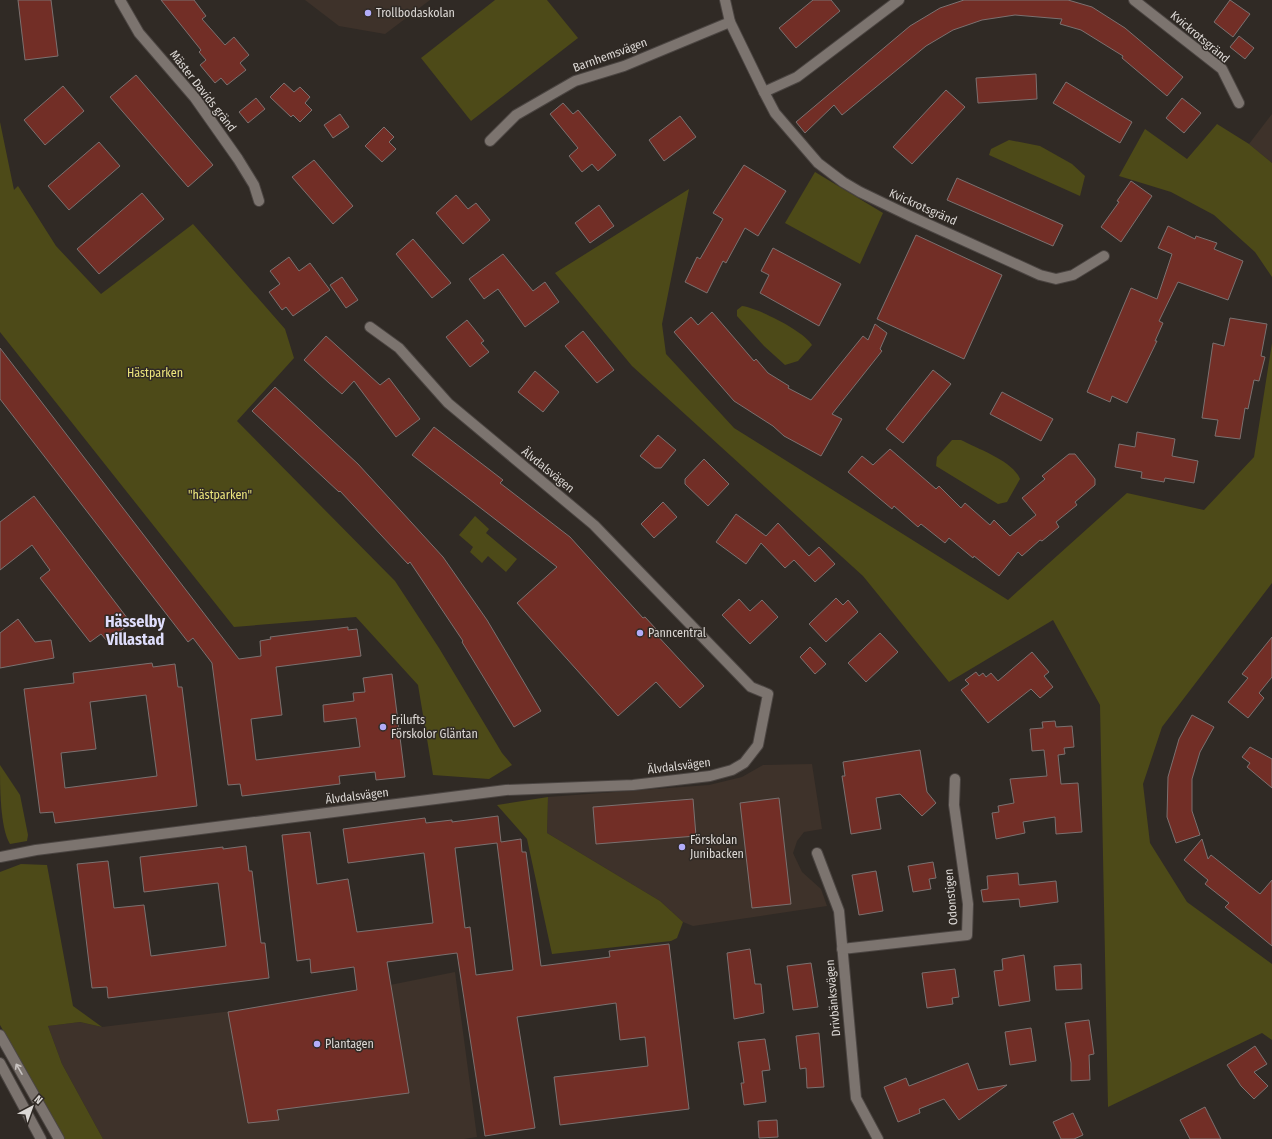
<svg xmlns="http://www.w3.org/2000/svg" width="1272" height="1139" font-family="'Fira Sans Condensed',sans-serif">
<style>
.built{fill:#3e322a}
.green{fill:#4d4a18}
.building{fill:#722e26;stroke:#7b7170;fill-rule:evenodd}
.lines{fill:none;stroke-linecap:round;stroke-linejoin:round}
.minor-casing{stroke:#4b4542;stroke-width:12}
.minor{stroke:#7c746f;stroke-width:10}
.oneway{stroke:#c9c4c1}
.poi-dot{fill:#b3adf9;stroke:#302a25;stroke-width:1.5}
.labels{text-anchor:middle;dominant-baseline:central;stroke-width:3;stroke-linejoin:round;paint-order:stroke}
.poi-label{font-size:12px;fill:#dcd8d5;stroke:#302a25;text-anchor:start}
.street-label{font-size:12px;fill:#dcd8d5;stroke:#302a25}
.park-label{font-size:12px;fill:#ece57c;stroke:#302a25}
.district-label{font-size:16px;font-weight:bold;fill:#dfdefc;stroke:#302a25}
</style>
<rect width="100%" height="100%" fill="#302a25"/>
<!-- built -->
<g class="built">
<polygon points="305,0 430,0 385,34 339,26"/>
<polygon points="1272,114 1272,163 1249,144"/>
<polygon points="812,764 822,829 804,832 797,841 793,853 802,872 821,889 827,906 693,926 683,922 660,901 547,833 548,797 709,785 742,777 763,765"/>
<polygon points="455,972 477,1137 464,1139 103,1139 62,1064 48,1026 80,1022 102,1027 305,1002"/>
</g>
<!-- green -->
<g class="green">
<polygon points="495,0 547,0 578,38 471,121 421,58"/>
<polygon points="0,122 14,190 18,186 56,246 101,294 193,224 285,329 294,358 237,421 395,581 439,648 502,753 512,765 489,779 433,775 418,685 356,617 234,627 0,332"/>
<polygon points="1217,124 1249,144 1272,163 1272,277 1255,252 1214,215 1171,192 1119,176 1145,129 1187,159"/>
<polygon points="1009,140 1040,146 1072,164 1085,176 1080,196 989,155 991,149"/>
<polygon points="815,172 883,213 860,264 785,223"/>
<polygon points="689,189 662,324 666,354 734,428 1008,600 1127,493 1204,510 1254,457 1272,343 1272,583 1162,727 1143,784 1150,843 1187,902 1272,964 1272,1040 1262,1033 1108,1107 1100,705 1053,620 949,682 863,576 632,366 555,273"/>
<path d="M742 306C758 308 804 331 812 345L798 361 785 365 764 346 737 316V310Z"/>
<path d="M952 440H961C978 449 1013 461 1020 479L1007 502 998 504 936 466 937 457Z"/>
<polygon points="475,516 489,529 486,533 517,559 506,572 488,556 482,563 470,552 473,547 459,535"/>
<path d="M0 765 20 795 28 835 27 841 10 844C0 828 0 787 0 765Z"/>
<polygon points="548,797 547,833 660,901 683,922 677,938 671,941 552,954 527,839 497,805"/>
<polygon points="21,864 47,865 73,1006 102,1027 80,1022 48,1026 62,1064 103,1139 65,1139 0,1025 0,872"/>
</g>
<!-- building -->
<g class="building">
<polygon points="18,0 51,0 58,56 25,60"/>
<polygon points="161,0 194,0 206,16 202,19 225,45 234,37 249,55 240,63 246,70 227,85 221,78 215,83 200,65 206,60 199,52 201,50"/>
<polygon points="813,0 831,0 840,11 796,48 779,28"/>
<polygon points="964,0 1068,0 1092,7 1125,28 1183,77 1167,96 1122,58 1123,56 1081,30 1060,24 1062,19 1015,15 982,20 953,30 926,46 842,115 834,105 805,133 796,122 910,26 940,8"/>
<polygon points="1230,0 1250,14 1233,37 1214,22"/>
<polygon points="1239,36 1254,48 1245,59 1230,47"/>
<polygon points="1036,74 1037,99 978,103 976,78"/>
<polygon points="136,75 213,165 188,187 110,97"/>
<polygon points="1066,82 1132,122 1120,143 1053,103"/>
<polygon points="284,83 294,92 300,87 310,97 305,103 312,110 300,122 293,115 291,117 270,97"/>
<polygon points="63,86 84,111 45,145 24,120"/>
<polygon points="946,90 965,107 912,164 893,147"/>
<polygon points="256,98 265,109 248,123 239,112"/>
<polygon points="1182,98 1201,113 1184,133 1166,118"/>
<polygon points="563,103 573,114 578,110 616,155 598,171 592,164 582,172 569,156 578,148 550,114"/>
<polygon points="340,114 349,127 333,138 324,125"/>
<polygon points="680,116 696,137 664,161 649,140"/>
<polygon points="384,127 394,137 389,142 396,149 382,162 365,146"/>
<polygon points="99,142 120,166 69,210 48,186"/>
<polygon points="314,160 353,206 333,224 292,177"/>
<polygon points="744,165 786,191 758,236 745,228 726,263 723,261 707,293 685,282 697,257 700,259 723,219 713,213"/>
<polygon points="957,178 1063,225 1053,246 947,200"/>
<polygon points="1131,181 1152,196 1121,242 1101,227 1119,202 1117,201"/>
<polygon points="142,193 164,219 99,274 77,249"/>
<polygon points="456,195 468,209 476,203 490,220 463,244 436,213"/>
<polygon points="599,205 614,226 590,243 575,223"/>
<polygon points="1168,226 1195,239 1196,236 1217,243 1214,249 1243,261 1228,300 1178,282 1159,321 1163,323 1155,341 1157,341 1127,403 1112,396 1110,402 1087,392 1131,288 1157,299 1172,254 1158,248"/>
<polygon points="916,235 1002,275 964,359 877,319"/>
<polygon points="413,239 451,283 432,298 396,254"/>
<polygon points="773,248 841,284 819,326 760,293 769,275 761,271"/>
<polygon points="503,254 533,291 545,282 559,302 525,327 498,289 484,299 469,279"/>
<polygon points="289,257 299,271 310,263 330,290 293,316 286,307 282,310 269,292 280,284 270,271"/>
<polygon points="342,277 358,300 346,308 330,285"/>
<polygon points="712,312 754,361 756,359 768,373 789,386 788,388 811,400 863,336 868,340 875,324 887,333 880,349 882,351 832,414 842,419 821,456 784,436 773,426 734,401 674,332 691,317 698,325"/>
<polygon points="1230,318 1267,324 1261,356 1265,357 1259,381 1254,380 1248,409 1245,408 1240,439 1215,436 1218,420 1202,418 1213,343 1224,346"/>
<polygon points="467,320 484,341 481,343 489,352 470,367 446,337"/>
<polygon points="583,331 614,370 597,383 565,346"/>
<polygon points="326,336 380,385 389,378 420,419 396,437 354,381 342,394 329,383 304,360"/>
<polygon points="0,348 239,659 261,656 260,641 271,639 270,637 348,627 348,630 357,629 361,656 276,667 282,715 251,719 256,760 360,747 356,718 324,722 323,705 354,701 353,693 365,692 363,678 392,674 405,777 376,780 375,772 339,776 340,784 242,796 240,784 228,785 212,663 193,638 188,642 0,399"/>
<polygon points="933,370 951,384 903,443 886,429"/>
<polygon points="535,371 559,392 543,412 518,392"/>
<polygon points="275,387 358,464 443,557 487,620 541,711 514,727 462,642 463,641 410,562 408,564 340,491 339,492 252,411"/>
<polygon points="1002,392 1053,419 1041,441 990,414"/>
<polygon points="434,427 503,480 500,483 570,537 643,618 645,617 656,629 654,632 704,686 680,708 656,682 618,716 517,603 557,567 412,455"/>
<polygon points="1137,432 1175,439 1172,456 1198,461 1194,483 1165,478 1164,482 1141,478 1142,472 1115,467 1119,444 1135,447"/>
<polygon points="658,435 676,450 661,468 655,468 640,456"/>
<polygon points="890,449 936,489 939,486 961,508 965,503 990,525 994,520 1010,536 1036,515 1022,498 1045,479 1042,476 1069,454 1075,454 1095,479 1095,485 1075,502 1077,505 1056,522 1059,527 1042,541 1040,540 1022,556 1018,552 999,576 974,556 973,558 949,538 945,543 921,524 918,527 894,506 892,509 848,472 862,456 873,465"/>
<polygon points="704,459 729,484 708,506 685,484 685,479"/>
<polygon points="34,496 131,623 107,641 101,634 90,642 40,578 50,570 32,545 0,570 0,522"/>
<polygon points="663,502 677,517 654,538 641,524"/>
<polygon points="736,514 766,536 778,523 809,556 819,547 835,564 815,582 794,560 785,568 761,543 746,564 716,542"/>
<polygon points="836,598 843,605 848,600 858,612 826,642 809,624"/>
<polygon points="739,599 750,611 762,600 778,617 750,644 722,615"/>
<polygon points="18,619 35,642 51,640 54,658 0,668 0,633"/>
<polygon points="880,633 898,652 866,682 848,663"/>
<polygon points="1272,637 1272,677 1259,693 1264,698 1248,718 1228,702 1248,678 1242,674"/>
<polygon points="810,647 826,664 815,674 800,657"/>
<polygon points="1032,652 1049,672 1044,676 1053,687 1040,698 1031,689 988,723 961,690 969,684 965,680 976,672 979,676 983,673 986,677 991,673 998,681"/>
<path d="M152 663 153 667 175 664 178 687H182L197 806 55 823 53 812 40 813 24 689 74 683 73 673ZM146 695 157 776 65 788 61 753 96 749 90 702Z"/>
<polygon points="1192,715 1214,727 1200,752 1192,779 1192,811 1200,835 1176,843 1167,817 1168,777 1179,739"/>
<polygon points="1055,721 1056,727 1072,726 1074,747 1064,748 1065,754 1058,755 1061,784 1078,783 1082,832 1056,834 1055,817 1023,822 1025,833 996,839 992,813 999,812 998,806 1014,803 1010,779 1047,776 1044,750 1032,751 1030,729 1043,728 1042,722"/>
<polygon points="1250,747 1272,759 1272,788 1247,767 1250,763 1242,757"/>
<polygon points="920,750 927,792 936,803 922,816 900,794 876,798 881,829 851,834 842,776 845,776 843,762"/>
<polygon points="779,798 791,904 752,908 740,803"/>
<polygon points="693,799 696,836 596,844 593,807"/>
<path d="M498 816 501 842 521 839 522 852H526L541 966 610 957 609 951 669 944 689 1109 560 1125 554 1077 648 1066 645 1037 620 1040 616 1003 517 1017 535 1128 485 1136 457 953 387 962 409 1093 277 1110 279 1120 248 1123 228 1012 357 990 354 967 311 973 310 959 297 961 282 835 310 832 317 884 348 879 357 932 433 923 424 853 348 863 343 829 425 818 426 823 452 820V822ZM497 843 513 970 476 975 470 927 465 928 455 848Z"/>
<polygon points="1202,839 1208,859 1211,855 1260,894 1272,880 1272,946 1225,907 1229,903 1205,884 1208,880 1184,860"/>
<polygon points="246,846 249,871 252,871 261,943 265,943 269,978 108,998 107,987 92,988 77,864 108,861 114,908 144,905 151,956 226,946 218,883 144,892 140,857 223,847 223,849"/>
<polygon points="933,862 936,878 929,879 931,889 913,892 908,866"/>
<polygon points="876,871 883,911 859,915 852,875"/>
<polygon points="1018,873 1019,885 1056,881 1058,902 1020,907 1019,899 983,902 981,890 988,889 987,876"/>
<polygon points="750,949 755,984 761,984 764,1013 734,1019 727,953"/>
<polygon points="1024,955 1030,1001 999,1006 994,971 1003,970 1002,959"/>
<polygon points="811,963 818,1007 793,1010 787,966"/>
<polygon points="1081,964 1082,989 1056,990 1054,966"/>
<polygon points="955,969 959,997 952,998 953,1004 927,1008 922,973"/>
<polygon points="1089,1020 1094,1054 1089,1055 1090,1080 1071,1081 1071,1063 1065,1023"/>
<polygon points="1031,1028 1036,1061 1010,1065 1005,1032"/>
<polygon points="819,1033 824,1087 807,1088 806,1068 800,1069 796,1036"/>
<polygon points="765,1039 770,1070 762,1071 766,1102 744,1105 741,1083 744,1083 738,1042"/>
<polygon points="1255,1046 1267,1064 1254,1072 1268,1086 1254,1099 1241,1086 1227,1065"/>
<polygon points="968,1063 978,1090 1007,1085 959,1120 944,1099 919,1109 920,1113 898,1122 884,1087 906,1078 909,1086"/>
<polygon points="1205,1107 1221,1139 1190,1139 1180,1120"/>
<polygon points="1073,1113 1083,1135 1074,1139 1061,1139 1053,1122"/>
<polygon points="777,1120 778,1137 759,1138 758,1121"/>
</g>
<g class="lines">
<defs>
<g id="minor">
<polyline points="120,0 139,33 195,98 238,159 254,185 259,201"/>
<polyline points="1134,0 1222,69 1239,103"/>
<polyline points="730,22 764,92 797,77 899,0"/>
<polyline points="764,92 775,113 818,163 843,182 860,192 910,216 1040,275 1056,279 1073,275 1104,256"/>
<polyline points="490,141 516,115 575,81 624,66 730,22 725,0"/>
<polyline points="817,853 839,911 856,1098 878,1139"/>
<polyline points="0,857 36,850 506,790 633,785 710,776 732,770 744,763 758,745 768,694 751,687 594,525 448,403 399,348 370,327"/>
<polyline points="842,949 967,935 968,904 954,805 955,779"/>
<polyline points="0,1035 59,1139"/>
<polyline points="0,1063 41,1139"/>
</g>
</defs>
<!-- minor casing -->
<use href="#minor" class="minor-casing"/>
<!-- minor -->
<use href="#minor" class="minor"/>
</g>
<!-- one-way arrows -->
<defs><path id="oneway-shaft" d="M-6 0H5M1.5-3L5.5 0L1.5 3" fill="none" stroke-width="1.6" stroke-linecap="round" stroke-linejoin="round"/></defs>
<use class="oneway" href="#oneway-shaft" transform="translate(19 1069) rotate(-120)"/>
<!-- markers -->
<g class="poi-dot">
<circle cx="368" cy="13" r="4"/>
<circle cx="640" cy="633" r="4"/>
<circle cx="383" cy="727" r="4"/>
<circle cx="682" cy="847" r="4"/>
<circle cx="317" cy="1044" r="4"/>
</g>
<g class="labels">
<!-- poi labels -->
<g class="poi-label">
<text x="376" y="13">Trollbodaskolan</text>
<text x="648" y="633">Panncentral</text>
<text x="391" y="720">Frilufts<tspan x="391" dy="14">Förskolor Gläntan</tspan></text>
<text x="690" y="840">Förskolan<tspan x="690" dy="14">Junibacken</tspan></text>
<text x="325" y="1044">Plantagen</text>
</g>
<!-- street labels -->
<g class="street-label">
<text transform="translate(1200 37) rotate(40)">Kvickrotsgränd</text>
<text transform="translate(610 55) rotate(-20)">Barnhemsvägen</text>
<text transform="translate(203 91) rotate(52)">Mäster Davids gränd</text>
<text transform="translate(923 207) rotate(24)">Kvickrotsgränd</text>
<text transform="translate(548 470) rotate(39)">Älvdalsvägen</text>
<text transform="translate(679 766) rotate(-7)">Älvdalsvägen</text>
<text transform="translate(357 796) rotate(-7)">Älvdalsvägen</text>
<text transform="translate(951 897) rotate(-95)">Odonstigen</text>
<text transform="translate(833 998) rotate(-95)">Drivbänksvägen</text>
</g>
<!-- park labels -->
<g class="park-label">
<text x="155" y="373">Hästparken</text>
<text x="220" y="495">"hästparken"</text>
</g>
<!-- district labels -->
<g class="district-label">
<text x="135" y="621">Hässelby<tspan x="135" dy="18">Villastad</tspan></text>
</g>
</g>
<!-- north arrow -->
<g transform="translate(32 1107) rotate(41)" stroke="#302a25" stroke-width="3" paint-order="stroke">
<path d="M0-3L7 15L0 10L-7 15Z" fill="#dcd8d5"/>
<text y="-6" font-size="11" font-weight="bold" text-anchor="middle" fill="#dcd8d5">N</text>
</g>
</svg>
